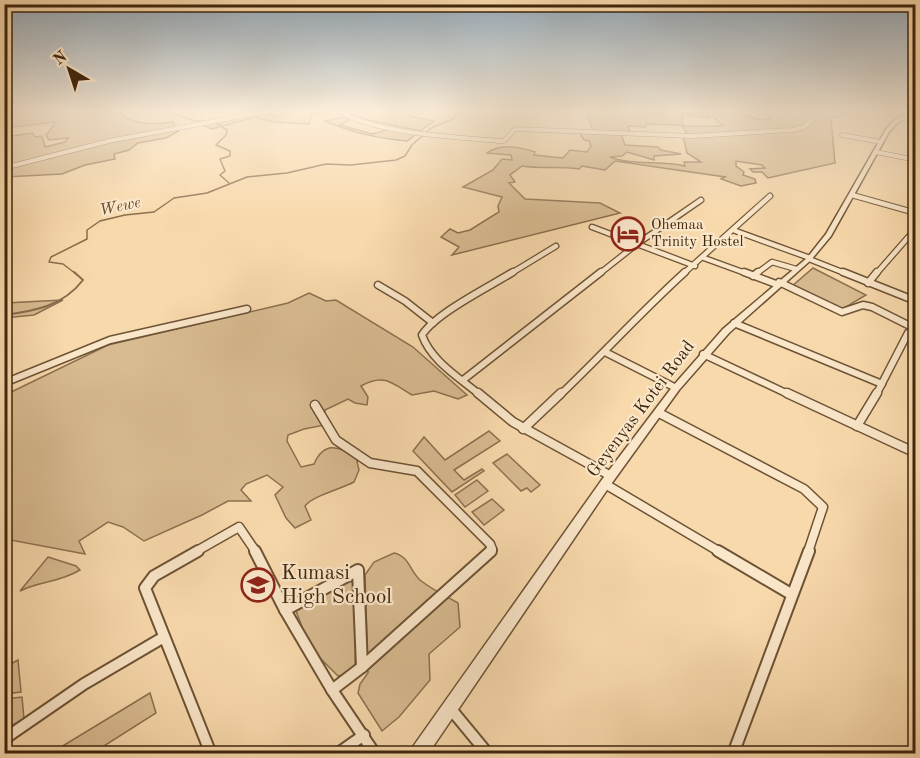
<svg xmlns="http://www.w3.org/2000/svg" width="920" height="758" font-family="'Old Standard TT',serif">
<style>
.green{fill:#d9bb91;stroke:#8c704f;stroke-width:1.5}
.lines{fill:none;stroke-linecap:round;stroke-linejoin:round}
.stream-far1{stroke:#886d4c;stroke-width:1.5}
.stream{stroke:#886d4c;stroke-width:2}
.minor-far4-casing{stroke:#6d5335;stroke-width:5}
.minor-far3-casing{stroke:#6d5335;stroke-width:7}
.minor-far2-casing{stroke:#6d5335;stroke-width:9}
.minor-far1-casing{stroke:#6d5335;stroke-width:11}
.minor-casing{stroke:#6d5335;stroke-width:14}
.tertiary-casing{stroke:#6d5335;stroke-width:3}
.minor-far4{stroke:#fae6c9;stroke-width:4}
.minor-far3{stroke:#fae6c9;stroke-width:4.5}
.minor-far2{stroke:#fae6c9;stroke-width:6}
.minor-far1{stroke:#fae6c9;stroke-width:8}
.minor{stroke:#fae6c9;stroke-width:10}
.tertiary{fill:#fae6c9;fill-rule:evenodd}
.labels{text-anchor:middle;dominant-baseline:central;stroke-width:4.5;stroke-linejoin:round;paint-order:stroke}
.far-poi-label{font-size:15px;fill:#3f260d;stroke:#fae6c9;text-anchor:start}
.far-water-label{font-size:16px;font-style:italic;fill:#64492c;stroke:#fae6c9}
.street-label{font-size:18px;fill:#3f260d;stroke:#fae6c9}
.near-poi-label{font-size:21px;fill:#3f260d;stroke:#fae6c9;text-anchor:start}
</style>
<rect width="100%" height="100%" fill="#f8d9ac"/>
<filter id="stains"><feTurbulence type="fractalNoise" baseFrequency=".00333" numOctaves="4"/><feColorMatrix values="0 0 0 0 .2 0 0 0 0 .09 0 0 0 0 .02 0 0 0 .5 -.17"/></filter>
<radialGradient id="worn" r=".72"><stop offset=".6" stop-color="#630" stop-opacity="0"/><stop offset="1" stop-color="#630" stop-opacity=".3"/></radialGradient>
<!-- green -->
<g class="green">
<path d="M5 111H119C131 126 154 125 173 122L175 127 5 167V137L33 133 35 137 42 136 45 147 65 142 68 138 49 140 46 135 56 122 5 128Z"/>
<polygon points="283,111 305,111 307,113 335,111 312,115 309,124 274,122 255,117 212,129 200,124 265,112 276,117 288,114"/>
<polygon points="368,111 416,111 409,116 434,121 420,131 346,115"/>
<path d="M592 111H685L706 113 709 118 682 114 683 125 646 124V127L628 126 630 133 620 132 625 145 658 147 661 150 681 154 654 156V160L627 152 622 156 610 157C632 166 661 160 685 166L684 162H701L687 153 683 136 688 135 682 126H723L708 112 727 111 758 119H771L765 111H852L831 119 835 163 768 178 762 172H753L750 169 765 168 762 165 736 161V166L744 172 743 175 755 179 756 183 741 186 721 179 725 177 615 161 605 170 582 166 579 169C560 166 541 169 522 166L510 175 515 182 509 183 525 199 600 203 620 213 452 255 459 247 441 237 450 229 458 233 470 230 499 212 498 206 502 197 463 187 493 170 502 159 512 160 511 155 487 153C501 143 519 147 535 152L534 155 563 158 570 150 587 152 591 146 589 141 584 140 579 132 593 131 587 114Z"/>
<path d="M344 117 350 120 340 125 372 134 391 129 419 132 407 141C375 138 354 133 325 121Z"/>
<polygon points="176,129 179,131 166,138 138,143 129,150 114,154 115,159 85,165 62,174 5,177 5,169 108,142"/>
<polygon points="813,268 866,295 841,310 791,287"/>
<path d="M309 293 326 301 336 300 413 347 467 395 458 399 434 391 412 395C392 383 384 373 361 386L368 397 367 405 355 403 348 399 325 410V425L304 429 288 435 287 441 301 467 314 464C324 441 338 446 356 457L359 470 354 482C341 489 312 496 305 506L311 520 295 528 286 518 275 495 283 487 267 475 246 484 241 490 251 501H228L202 515 144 541 123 527 108 522 79 541 85 554 5 539V395L108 345 288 303Z"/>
<polygon points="63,300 34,315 5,318 5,303"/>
<polygon points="489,431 500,441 454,470 464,480 482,469 484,471 452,492 413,451 424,437 445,460"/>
<polygon points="507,454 540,485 531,492 527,488 521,491 493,463"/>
<polygon points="477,480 488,491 465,507 455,495"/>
<polygon points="492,499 504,510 484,525 472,512"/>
<path d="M394 553C409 556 410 571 420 580 431 589 446 596 458 603L460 627 429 654 430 680 399 717 382 731 358 693 360 684 368 673 365 575 374 562Z"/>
<path d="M48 557 76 566 80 570C58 583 40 581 20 591Z"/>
<polygon points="348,582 354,582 357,587 355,666 344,675 338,676 310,648 296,611"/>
<polygon points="18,660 21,692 5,694 5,667"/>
<polygon points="150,693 156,713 93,753 51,753"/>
<polygon points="22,697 24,719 5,729 5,699"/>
</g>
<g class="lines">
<!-- stream-far1 -->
<g class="stream-far1">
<polyline points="167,111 195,121 207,121"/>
<polyline points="216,123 227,130 226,135 216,145 230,151 230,156 220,159 225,171 220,175 229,183"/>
<polyline points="76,274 63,264 49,262 51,257 87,239 87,230 100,221 125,215 154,212 174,198 207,193 247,177 287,173 326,164 351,165 396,160 405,156 412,145 431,128 455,118 456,111"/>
</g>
<!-- stream -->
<path class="stream" d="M4 315C35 311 63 306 83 280L74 272"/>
<defs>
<g id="minor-far4">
<path d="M338 111C378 134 453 137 500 141H504L515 129 692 136 792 130 804 127 821 111"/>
<polyline points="903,118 916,121"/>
<polyline points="842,135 881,142"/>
<polyline points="876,152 916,160"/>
<polyline points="4,168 109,141 269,111"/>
</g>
<g id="minor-far3">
<polyline points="852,195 916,213"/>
<polyline points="592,227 695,266"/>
<polyline points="733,230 810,258"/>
<polyline points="704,258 748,274"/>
<polyline points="809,259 847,274"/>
<polyline points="510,274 556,246"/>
<polyline points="599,274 637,244 701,200"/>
<polyline points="683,274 770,196"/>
<polyline points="756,274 772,262 796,269"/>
<polyline points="876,274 911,234 916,222"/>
</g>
<g id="minor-far2">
<polyline points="744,272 776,284"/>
<polyline points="843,272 916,301"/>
<polyline points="753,276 758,272"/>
<polyline points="779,282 842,312 863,305 872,307 916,329"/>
<polyline points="868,283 877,272"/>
<polyline points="378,285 405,301 433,323"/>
<polyline points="734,323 882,384"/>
<polyline points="605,352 676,388"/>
<polyline points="703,354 790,395"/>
<polyline points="463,380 601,272"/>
<polyline points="4,383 110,340 247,309"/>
<path d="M480 395C460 378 431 361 422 335 436 313 489 287 513 272"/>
<path d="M560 395C602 355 642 311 685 272"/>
<polyline points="876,395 908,333 916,330"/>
</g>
<g id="minor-far1">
<polyline points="478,393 513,422 611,476"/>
<polyline points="787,393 916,453"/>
<polyline points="315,405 336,440 370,463 417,471 490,544 492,549 489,552"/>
<polyline points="659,413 804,489 823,507 808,552"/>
<polyline points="857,426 877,393"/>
<polyline points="523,429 561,393"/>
<polyline points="605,484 720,552"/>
<polyline points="195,552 239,527 256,552"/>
</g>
<g id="minor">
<polyline points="198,551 154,576 145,588 211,754"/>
<polyline points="255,551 285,610 332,690 375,754"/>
<polyline points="718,551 791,594"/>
<polyline points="285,610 358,570 362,667"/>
<polyline points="332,690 362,667 491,551"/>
<polyline points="450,708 488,754"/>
<polyline points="4,743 7,737 84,684 164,637"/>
<polyline points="337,754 364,735"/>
<polyline points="733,754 809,551"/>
</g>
<polygon id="tertiary" points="913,111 916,111 916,113 897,123 889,132 831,236 811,260 729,333 679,390 609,487 428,754 410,754 412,748 601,481 673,386 723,329 807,258 826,234 885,131 893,121"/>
</defs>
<!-- minor-far4 casing -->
<use href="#minor-far4" class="minor-far4-casing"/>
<!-- minor-far3 casing -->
<use href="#minor-far3" class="minor-far3-casing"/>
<!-- minor-far2 casing -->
<use href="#minor-far2" class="minor-far2-casing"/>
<!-- minor-far1 casing -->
<use href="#minor-far1" class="minor-far1-casing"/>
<!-- minor casing -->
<use href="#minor" class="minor-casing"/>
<!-- tertiary casing -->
<use href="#tertiary" class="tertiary-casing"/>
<!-- minor-far4 -->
<use href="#minor-far4" class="minor-far4"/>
<!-- minor-far3 -->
<use href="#minor-far3" class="minor-far3"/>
<!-- minor-far2 -->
<use href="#minor-far2" class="minor-far2"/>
<!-- minor-far1 -->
<use href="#minor-far1" class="minor-far1"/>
<!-- minor -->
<use href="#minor" class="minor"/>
<!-- tertiary -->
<use href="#tertiary" class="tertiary"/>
</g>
<!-- sky -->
<linearGradient id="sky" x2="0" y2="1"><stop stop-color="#95aaba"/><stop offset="0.51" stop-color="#fceeda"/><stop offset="1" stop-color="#fceeda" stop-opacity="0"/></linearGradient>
<rect width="920" height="217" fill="url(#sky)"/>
<!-- icons -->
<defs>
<symbol id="hotel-ring" viewBox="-11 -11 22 22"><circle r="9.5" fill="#fae6c9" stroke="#8f2418" stroke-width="1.5"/><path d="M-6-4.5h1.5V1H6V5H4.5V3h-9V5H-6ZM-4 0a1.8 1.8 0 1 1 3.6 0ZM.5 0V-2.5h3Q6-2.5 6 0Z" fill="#8f2418"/></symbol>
<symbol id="school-ring" viewBox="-11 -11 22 22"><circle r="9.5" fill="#fae6c9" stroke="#8f2418" stroke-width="1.5"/><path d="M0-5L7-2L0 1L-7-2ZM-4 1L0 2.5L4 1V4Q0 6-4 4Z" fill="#8f2418"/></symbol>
</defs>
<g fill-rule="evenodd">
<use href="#hotel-ring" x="609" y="215" width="38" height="38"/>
<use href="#school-ring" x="239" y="566" width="38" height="38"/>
</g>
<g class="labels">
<!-- far-poi labels -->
<g class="far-poi-label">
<text x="651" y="225">Ohemaa<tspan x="651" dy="17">Trinity Hostel</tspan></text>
</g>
<!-- far-water labels -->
<g class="far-water-label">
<text transform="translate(120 207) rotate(-12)">Wewe</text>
</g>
<!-- street labels -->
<g class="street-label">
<text transform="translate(641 409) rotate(-53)">Geyenyas Kotei Road</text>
</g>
<!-- near-poi labels -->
<g class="near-poi-label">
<text x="281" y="573">Kumasi<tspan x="281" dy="24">High School</tspan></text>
</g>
</g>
<!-- margin -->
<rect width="920" height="758" fill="none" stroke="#f8d9ac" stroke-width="24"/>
<rect x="6" y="6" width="908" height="746" fill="none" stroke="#3f260d" stroke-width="3"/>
<rect x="12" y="12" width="896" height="734" fill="none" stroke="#3f260d" stroke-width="1.5"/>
<!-- north arrow -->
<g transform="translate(69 69) rotate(321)" stroke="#fae6c9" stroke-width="4.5" paint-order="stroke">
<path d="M0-4.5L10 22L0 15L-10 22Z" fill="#3f260d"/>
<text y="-9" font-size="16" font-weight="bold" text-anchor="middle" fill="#3f260d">N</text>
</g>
<rect width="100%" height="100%" filter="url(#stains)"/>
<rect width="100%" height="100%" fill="url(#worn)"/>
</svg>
